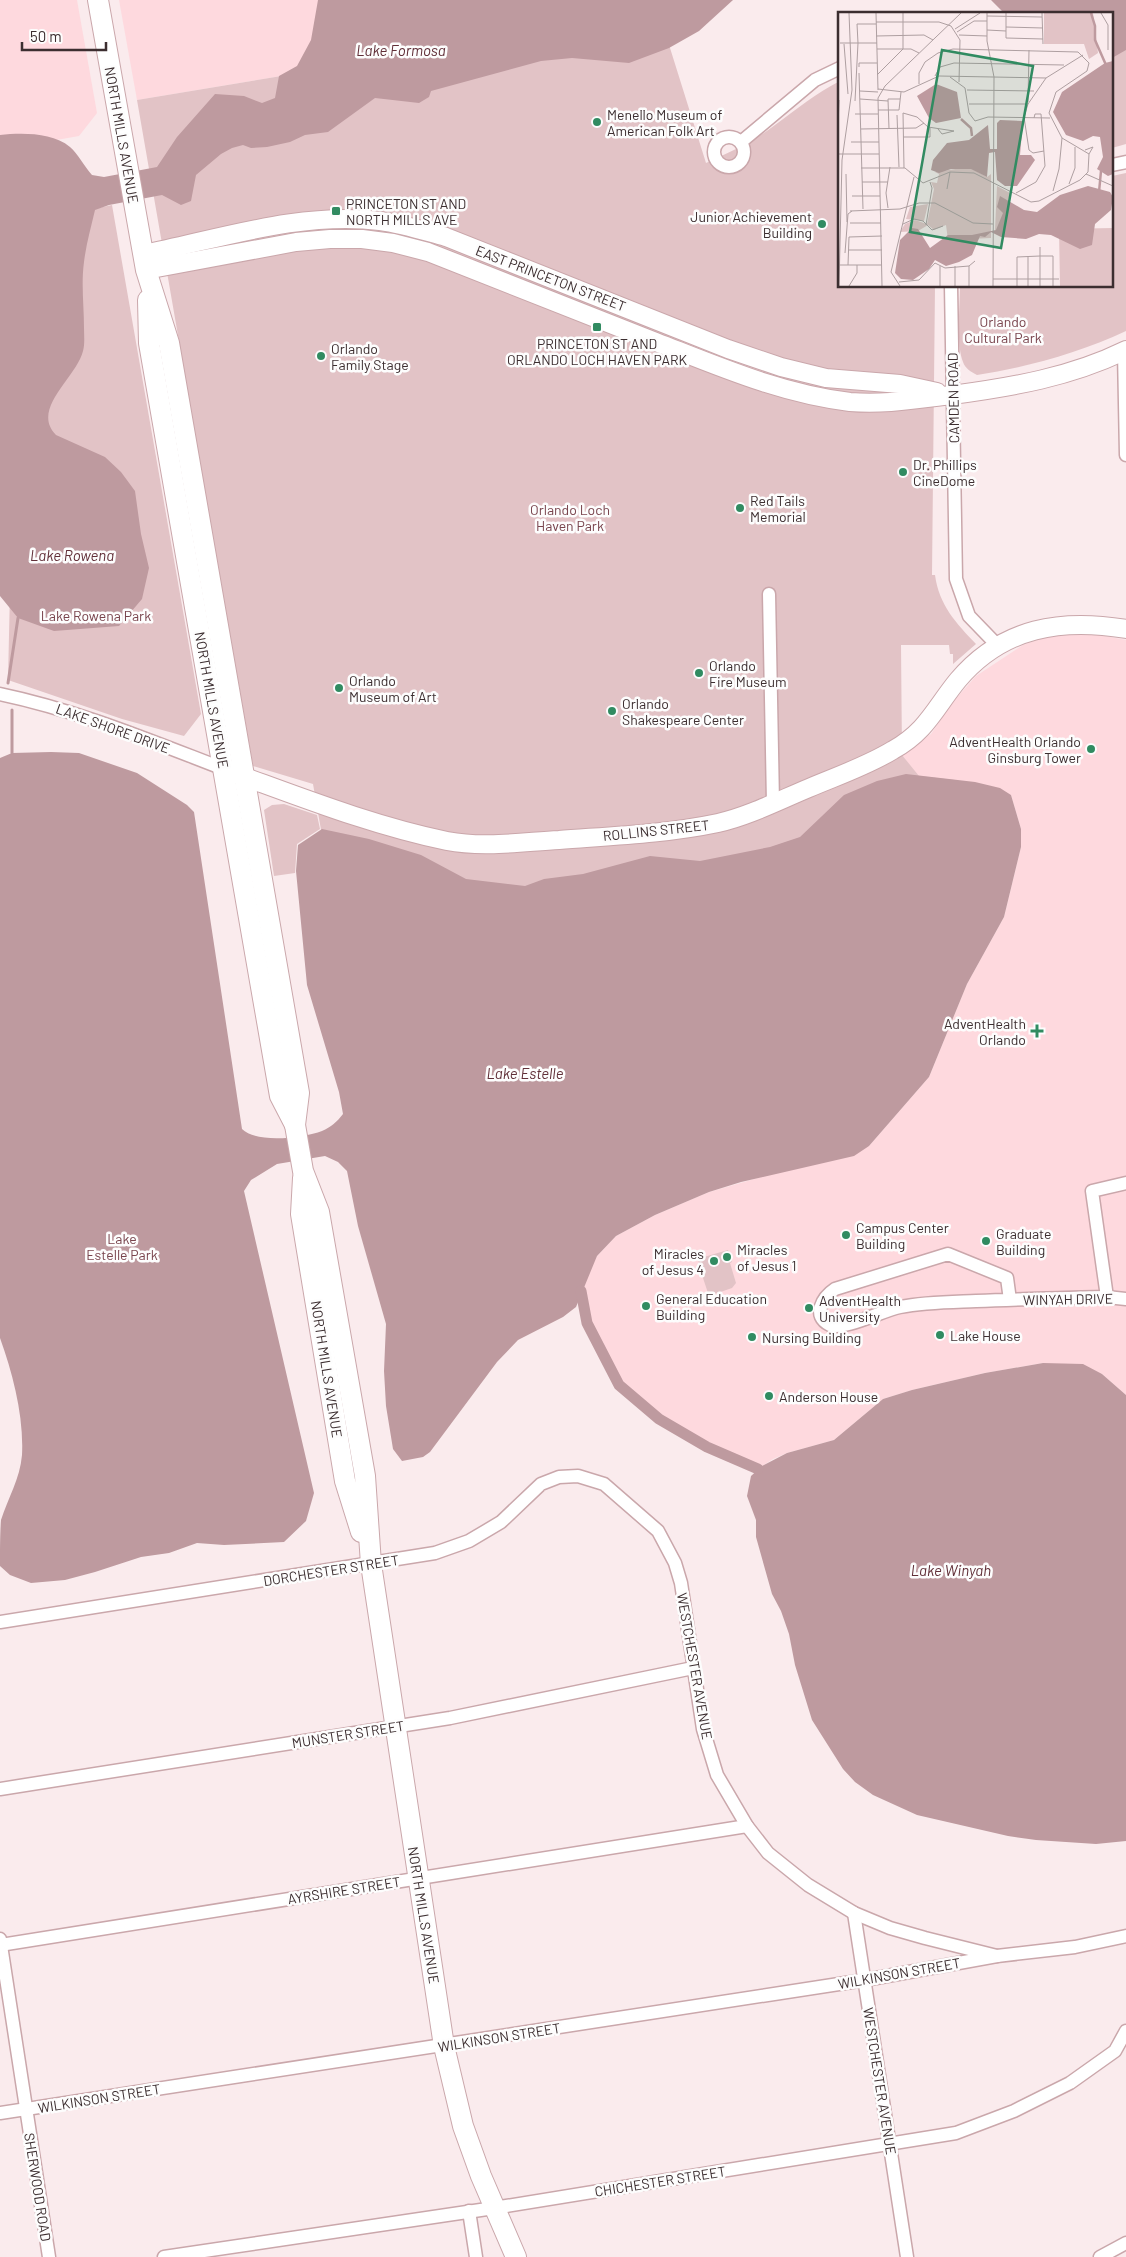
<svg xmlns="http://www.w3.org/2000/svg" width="1126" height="2257" font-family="Barlow,sans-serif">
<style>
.built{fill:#fed9de}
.green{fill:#e2c3c6}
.water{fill:#be9a9f}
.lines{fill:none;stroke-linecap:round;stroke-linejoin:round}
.stream{stroke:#be9a9f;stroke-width:3}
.canal{stroke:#be9a9f;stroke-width:11}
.street-casing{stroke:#caa7ab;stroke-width:15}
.secondary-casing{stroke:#caa7ab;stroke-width:20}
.primary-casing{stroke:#caa7ab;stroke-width:22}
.street{stroke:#fff;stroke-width:12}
.secondary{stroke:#fff;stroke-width:18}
.primary{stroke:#fff;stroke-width:20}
.poi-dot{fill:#318b61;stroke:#fdfdfd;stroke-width:2}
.labels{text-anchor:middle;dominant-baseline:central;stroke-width:5;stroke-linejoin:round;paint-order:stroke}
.poi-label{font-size:14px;fill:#3c2e30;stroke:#fdfdfd;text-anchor:start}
.street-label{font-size:14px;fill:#3c2e30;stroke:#fdfdfd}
.park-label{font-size:14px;fill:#79444d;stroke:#fdfdfd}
.water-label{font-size:15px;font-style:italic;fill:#612f38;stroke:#fdfdfd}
.inset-river{fill:none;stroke:#be9a9f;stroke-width:2.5}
.inset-road{fill:none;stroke:#ae9fa1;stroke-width:1}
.view{fill:#318b61;fill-opacity:0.15;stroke:#318b61;stroke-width:2.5}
.inset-edge{fill:none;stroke:#3c2e30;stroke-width:2.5}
</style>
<rect width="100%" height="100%" fill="#faebed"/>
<!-- built -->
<g class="built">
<polygon points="0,0 77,0 97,113 79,136 0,150"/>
<polygon points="119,0 399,0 324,69 137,100"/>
<polygon points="1089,633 1126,640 1126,1395 1102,1374 1043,1363 985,1373 912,1390 883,1399 834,1440 787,1453 773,1459 758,1469 707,1447 659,1419 619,1385 587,1323 581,1291 588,1273 597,1256 616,1236 655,1215 709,1192 869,1146 929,1077 967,984 1004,917 1021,847 1021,829 1011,795 918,776 902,755 931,734 952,703 976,676 1023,645 1049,636"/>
</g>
<!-- green -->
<g class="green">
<path d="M563 0H655L706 163C731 152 754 141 775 125 797 109 816 93 840 81V286H935L932 575H935C939 605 956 623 976 644L953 664V654H950L949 645H901L902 755 919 776 955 780 837 831 556 910 327 864 313 784 253 766 137 100 324 69Z"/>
<polygon points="1126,17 1126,144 1112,148 1112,25"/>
<path d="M1126 173V331C1079 353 1028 367 977 375 971 372 965 368 963 362 956 345 960 306 960 286H1112V176Z"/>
<polygon points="112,205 201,714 184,736 122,719 8,680 10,590 0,535 0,275 37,221"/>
<polygon points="284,804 317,815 320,829 297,844 295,873 274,876 264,810 272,805"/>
<polygon points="728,1250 732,1262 730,1263 736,1283 732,1288 709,1296 700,1269 702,1267 697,1259"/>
</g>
<!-- water -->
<g class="water">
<path d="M318 0H733L699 31 669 48 629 63 572 58 541 61 431 91 429 97 419 103 375 98 328 132 305 135 290 142 267 147 251 148 243 145 232 148 221 154 196 175 191 201 181 205 162 195 109 205 95 210C91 227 86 245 84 262 81 284 84 306 84 328 84 335 85 344 83 351 77 377 30 409 56 435L105 457 121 472 135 491 141 534 149 568 142 599 119 626 54 631 18 618 0 596V135C21 133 52 132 70 147 78 154 84 166 92 175L104 177 157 167 177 137 215 94 244 96 262 103 275 98 279 76 297 66 311 40Z"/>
<polygon points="991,0 1126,0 1126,50 1112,58 1112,14 1005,14"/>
<path d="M51 752 79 753 137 773 187 805 194 812 242 1129C257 1144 303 1138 322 1131 331 1127 337 1122 343 1114L339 1092 307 985 296 871 298 845 322 829 369 839 421 855 466 879 525 886 544 879 583 874 650 856 700 861 770 847 800 837 844 795 877 781 906 774 975 782 1000 788 1011 795 1021 829V847L1004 917 967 984 929 1077 869 1146 854 1156 741 1182 709 1192 655 1215 616 1236 597 1256 576 1307 563 1317 518 1340 497 1362 430 1452 423 1457 402 1461 393 1449 386 1406 384 1371 386 1324 358 1226 347 1171 338 1162 325 1156 277 1164 251 1180 244 1191 314 1493 306 1521 284 1542 224 1545 197 1543 169 1553 141 1557 95 1572 65 1580 31 1583 10 1575 0 1566C0 1552 0 1533 1 1520 8 1498 20 1479 22 1455 24 1417 13 1374 0 1338V758L12 753Z"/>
<polygon points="1043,1363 1083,1364 1102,1374 1126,1395 1126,1841 1096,1844 1036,1840 1008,1836 917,1815 873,1795 855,1782 843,1769 812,1720 795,1665 789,1634 781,1611 772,1594 756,1537 756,1520 747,1496 751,1476 762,1466 787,1453 834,1440 883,1399 912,1390 985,1373"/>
</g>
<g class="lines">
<!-- stream -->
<g class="stream">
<polyline points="8,683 18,618"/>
<polyline points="12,710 12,753"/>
</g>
<!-- canal -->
<polyline class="canal" points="581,1291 587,1323 619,1385 659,1419 707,1447 758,1469"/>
<defs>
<g id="street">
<circle cx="729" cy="152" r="15"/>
<polyline points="741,142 815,80 840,68"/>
<polyline points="1112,165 1126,162"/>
<polyline points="951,286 956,579 969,616 998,646"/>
<polyline points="1124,352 1126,455"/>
<polyline points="769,594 773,803"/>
<path d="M0 694C77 710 151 741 224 769"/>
<polyline points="1107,1297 1092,1191 1126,1183"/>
<path d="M1010 1300 1007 1278 948 1254 835 1289C823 1297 811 1316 830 1325 843 1331 884 1310 900 1307 925 1302 951 1302 976 1301 1020 1299 1063 1298 1107 1297L1126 1299"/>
<polyline points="0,1622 435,1553 469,1541 501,1522 541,1484 559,1477 578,1476 604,1484 658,1531 675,1563 681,1583 703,1729 717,1775 747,1826 768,1853 808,1885 854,1913 890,1928 925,1938 997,1956"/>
<polyline points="0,1789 450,1718 693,1668"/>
<polyline points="854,1913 907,2257"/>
<polyline points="0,1939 49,2257"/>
<polyline points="0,1945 747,1826"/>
<polyline points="0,2113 865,1980 997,1956 1075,1947 1126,1936"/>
<polyline points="469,2211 476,2257"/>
<polyline points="164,2257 494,2208 956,2133 1014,2111 1070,2083 1115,2051 1126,2031"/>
<polyline points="1100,2257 1126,2243"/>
</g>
<g id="secondary">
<path d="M144 254C219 239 302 211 380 221 403 224 424 231 446 237L728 349 781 367 826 378 900 384 937 392"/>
<path d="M146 270 296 242 330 239H362L393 243 428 252C504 282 580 312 656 342 720 367 782 394 850 402 885 405 917 399 952 395 1012 387 1071 377 1126 350"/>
<path d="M234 773C303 798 374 826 447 841 483 848 522 842 559 840 611 836 666 834 718 823 749 816 780 800 809 788 837 776 867 766 893 750 927 731 935 708 958 680 1003 627 1062 618 1126 629"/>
</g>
<g id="primary">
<polyline points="98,0 146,270 169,343 299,1093 295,1125 303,1171 319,1212 365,1476 371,1564 444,2046 463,2126 481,2176 516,2257"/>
<polyline points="148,300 149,343 280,1096 295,1125"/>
<polyline points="303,1178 301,1214 345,1481 361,1532"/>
</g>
</defs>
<!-- street casing -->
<use href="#street" class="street-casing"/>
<!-- secondary casing -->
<use href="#secondary" class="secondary-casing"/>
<!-- primary casing -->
<use href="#primary" class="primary-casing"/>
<!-- street -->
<use href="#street" class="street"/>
<!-- secondary -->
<use href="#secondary" class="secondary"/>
<!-- primary -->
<use href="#primary" class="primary"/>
</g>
<!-- markers -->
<g class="poi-dot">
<circle cx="597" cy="122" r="5"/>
<rect x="331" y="206" width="10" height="10" rx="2.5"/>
<circle cx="822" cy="224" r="5"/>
<rect x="592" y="322" width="10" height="10" rx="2.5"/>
<circle cx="321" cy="356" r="5"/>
<circle cx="903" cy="472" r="5"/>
<circle cx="740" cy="508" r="5"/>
<circle cx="699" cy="673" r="5"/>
<circle cx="339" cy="688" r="5"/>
<circle cx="612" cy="711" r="5"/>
<circle cx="1091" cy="749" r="5"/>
<path d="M1034.5 1023.5h5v5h5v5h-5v5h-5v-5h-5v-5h5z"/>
<circle cx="846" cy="1235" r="5"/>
<circle cx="986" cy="1241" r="5"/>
<circle cx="727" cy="1257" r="5"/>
<circle cx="714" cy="1261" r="5"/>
<circle cx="646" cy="1306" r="5"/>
<circle cx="809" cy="1308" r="5"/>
<circle cx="940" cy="1335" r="5"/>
<circle cx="752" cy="1337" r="5"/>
<circle cx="769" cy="1396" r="5"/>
</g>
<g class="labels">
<!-- poi labels -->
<g class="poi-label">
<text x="607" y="114">Menello Museum of<tspan x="607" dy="16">American Folk Art</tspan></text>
<text x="346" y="203">PRINCETON ST AND<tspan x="346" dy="16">NORTH MILLS AVE</tspan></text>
<text x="812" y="216" text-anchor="end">Junior Achievement<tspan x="812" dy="16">Building</tspan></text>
<text x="597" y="343" text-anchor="middle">PRINCETON ST AND<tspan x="597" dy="16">ORLANDO LOCH HAVEN PARK</tspan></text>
<text x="331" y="348">Orlando<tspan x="331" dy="16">Family Stage</tspan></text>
<text x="913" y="464">Dr. Phillips<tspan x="913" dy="16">CineDome</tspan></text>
<text x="750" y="500">Red Tails<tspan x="750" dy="16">Memorial</tspan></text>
<text x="709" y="665">Orlando<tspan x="709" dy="16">Fire Museum</tspan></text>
<text x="349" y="680">Orlando<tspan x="349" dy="16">Museum of Art</tspan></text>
<text x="622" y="703">Orlando<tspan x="622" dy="16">Shakespeare Center</tspan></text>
<text x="1081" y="741" text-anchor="end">AdventHealth Orlando<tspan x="1081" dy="16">Ginsburg Tower</tspan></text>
<text x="1026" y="1023" text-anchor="end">AdventHealth<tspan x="1026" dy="16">Orlando</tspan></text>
<text x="856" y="1227">Campus Center<tspan x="856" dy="16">Building</tspan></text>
<text x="996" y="1233">Graduate<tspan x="996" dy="16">Building</tspan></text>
<text x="737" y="1249">Miracles<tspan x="737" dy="16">of Jesus 1</tspan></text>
<text x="704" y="1253" text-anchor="end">Miracles<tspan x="704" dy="16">of Jesus 4</tspan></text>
<text x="656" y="1298">General Education<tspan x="656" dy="16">Building</tspan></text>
<text x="819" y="1300">AdventHealth<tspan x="819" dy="16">University</tspan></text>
<text x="950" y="1335">Lake House</text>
<text x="762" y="1337">Nursing Building</text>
<text x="779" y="1396">Anderson House</text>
</g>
<!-- street labels -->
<g class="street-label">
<text transform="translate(122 135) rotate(80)">NORTH MILLS AVENUE</text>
<text transform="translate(551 278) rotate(21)">EAST PRINCETON STREET</text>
<text transform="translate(953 398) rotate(-91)">CAMDEN ROAD</text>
<text transform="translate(212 700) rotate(80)">NORTH MILLS AVENUE</text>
<text transform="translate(113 728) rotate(20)">LAKE SHORE DRIVE</text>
<text transform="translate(656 830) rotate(-6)">ROLLINS STREET</text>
<text transform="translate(1068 1299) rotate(-1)">WINYAH DRIVE</text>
<text transform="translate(327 1369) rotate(81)">NORTH MILLS AVENUE</text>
<text transform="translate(331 1570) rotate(-9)">DORCHESTER STREET</text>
<text transform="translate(695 1666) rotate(80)">WESTCHESTER AVENUE</text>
<text transform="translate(348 1734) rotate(-9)">MUNSTER STREET</text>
<text transform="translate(344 1890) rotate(-9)">AYRSHIRE STREET</text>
<text transform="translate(424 1915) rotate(81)">NORTH MILLS AVENUE</text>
<text transform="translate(899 1973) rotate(-10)">WILKINSON STREET</text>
<text transform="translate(499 2037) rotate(-9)">WILKINSON STREET</text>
<text transform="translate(880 2081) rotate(81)">WESTCHESTER AVENUE</text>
<text transform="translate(99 2098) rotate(-9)">WILKINSON STREET</text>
<text transform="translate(660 2181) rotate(-9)">CHICHESTER STREET</text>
<text transform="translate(38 2187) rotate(81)">SHERWOOD ROAD</text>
</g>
<!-- park labels -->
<g class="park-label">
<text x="1003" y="321">Orlando<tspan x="1003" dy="16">Cultural Park</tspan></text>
<text x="570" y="509">Orlando Loch<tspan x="570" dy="16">Haven Park</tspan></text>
<text x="96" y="615">Lake Rowena Park</text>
<text x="122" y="1238">Lake<tspan x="122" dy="16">Estelle Park</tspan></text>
</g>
<!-- water labels -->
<g class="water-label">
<text x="401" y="50">Lake Formosa</text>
<text x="72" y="555">Lake Rowena</text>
<text x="525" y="1073">Lake Estelle</text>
<text x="951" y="1570">Lake Winyah</text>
</g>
</g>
<!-- overview -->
<g transform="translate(838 12)">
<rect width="275" height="275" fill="#faebed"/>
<path d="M206 1H255L260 41 251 47 246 32H206ZM131 155 149 165 153 162V226L110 228 108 213 96 218 90 213 80 219 62 220 67 212 77 208 89 212 96 177 93 170 99 171 101 162 97 160ZM159 174 172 181 163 218H157ZM90 192 86 209 68 207 72 195ZM275 216V274H222L221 217Z" fill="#e2c3c6"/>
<path d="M275 49V162L270 164 259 157 265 145 262 125 255 124 245 129 228 123 215 100 224 80 267 51ZM98 72 119 80 123 106 98 111 91 106 79 84ZM162 108 185 109 182 143H193L197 148 179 174H167L159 168 157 140 151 141 149 165 133 157H113L101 161 93 158 95 148 109 131 131 128 150 113 152 137H159V111ZM250 174 272 180 275 185 273 198 257 212 254 233 242 237 213 223 201 222 188 227 163 225 153 220 147 225 142 224 134 243 121 250 108 254 97 248 91 257 75 268 63 267 57 261 62 228 74 216 80 217 92 236 110 223H134L158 218 165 201 159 195 162 184 186 198 199 200 222 183Z" fill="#be9a9f"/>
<path class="inset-river" d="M253 1 257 14V28L268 53M123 107 133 116 134 124M261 180 263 159"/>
<path class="inset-road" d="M38 1 40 78M149 1V29L156 65 155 274M168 1V26L205 27M204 1 205 32M263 1 270 13V38M149 4 204 5M38 10H101L113 14 122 28 121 70M168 15 205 16M117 17 142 1M149 18 168 19M119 20 136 9H149M121 23 149 24M38 24 86 23 95 28M2 31H39M20 31 19 12H38M6 32 10 82M39 37H73L81 41M21 55V51H39M21 61 25 197M39 63 65 37V1M97 64 102 55 116 51 226 53M112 65 127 76 131 101 137 109 150 105 212 106M81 72V61L87 50 100 41 115 37 240 40 251 51M40 77 66 80 101 64 208 66M129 78 196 79M22 79 40 80M22 87 50 89M17 89 20 31M190 90 191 38M131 92H190M40 98H61L63 80M17 102H40M59 103 61 155M0 116 1 88M23 117 78 116 86 111M51 117 50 87H62M65 125H92V116M13 130H41M247 138 255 135 251 142M206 139 195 141 191 138 186 105 190 92 208 66 245 43M0 142H41M23 156H67L85 171 112 160 136 161 193 190 201 189 242 168 250 160 251 142 224 126 211 101 218 80 249 59 251 51M66 156 65 101 79 105 90 115 116 119 104 122 100 117M8 162 9 210M248 162 275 174M24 170H50M231 172 237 156V135M109 177 112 160M215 179 221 157 224 126M178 181 198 170 207 154 203 102H197L196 106M14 184H42M77 192 81 169M50 196 48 181 52 155M12 199 62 197 81 191H97L135 211 155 212M12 211H43M65 212 76 207 85 209 94 218 105 214M88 213 94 176 92 170M202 235V274M11 238H44M7 241 10 202 14 199M190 244V274M2 253H44M10 253 11 225 44 224M102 254V274M131 254V274M155 267H221M61 270 81 268 97 251 107 256 131 254 137 249M1 274 4 148 14 78 11 1M11 274 19 261V253M44 274 40 86 47 74 123 1M62 274 53 260 76 165M117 274V254M179 274V245L202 244H215V274"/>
<path class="view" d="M104 38 195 54 163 236 72 220Z"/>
<rect width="275" height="275" class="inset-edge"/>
</g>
<!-- scale -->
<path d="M22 42v8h84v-8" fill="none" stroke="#3c2e30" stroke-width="2.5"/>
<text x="30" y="42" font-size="15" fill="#3c2e30" stroke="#fdfdfd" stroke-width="4" paint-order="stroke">50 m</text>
</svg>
